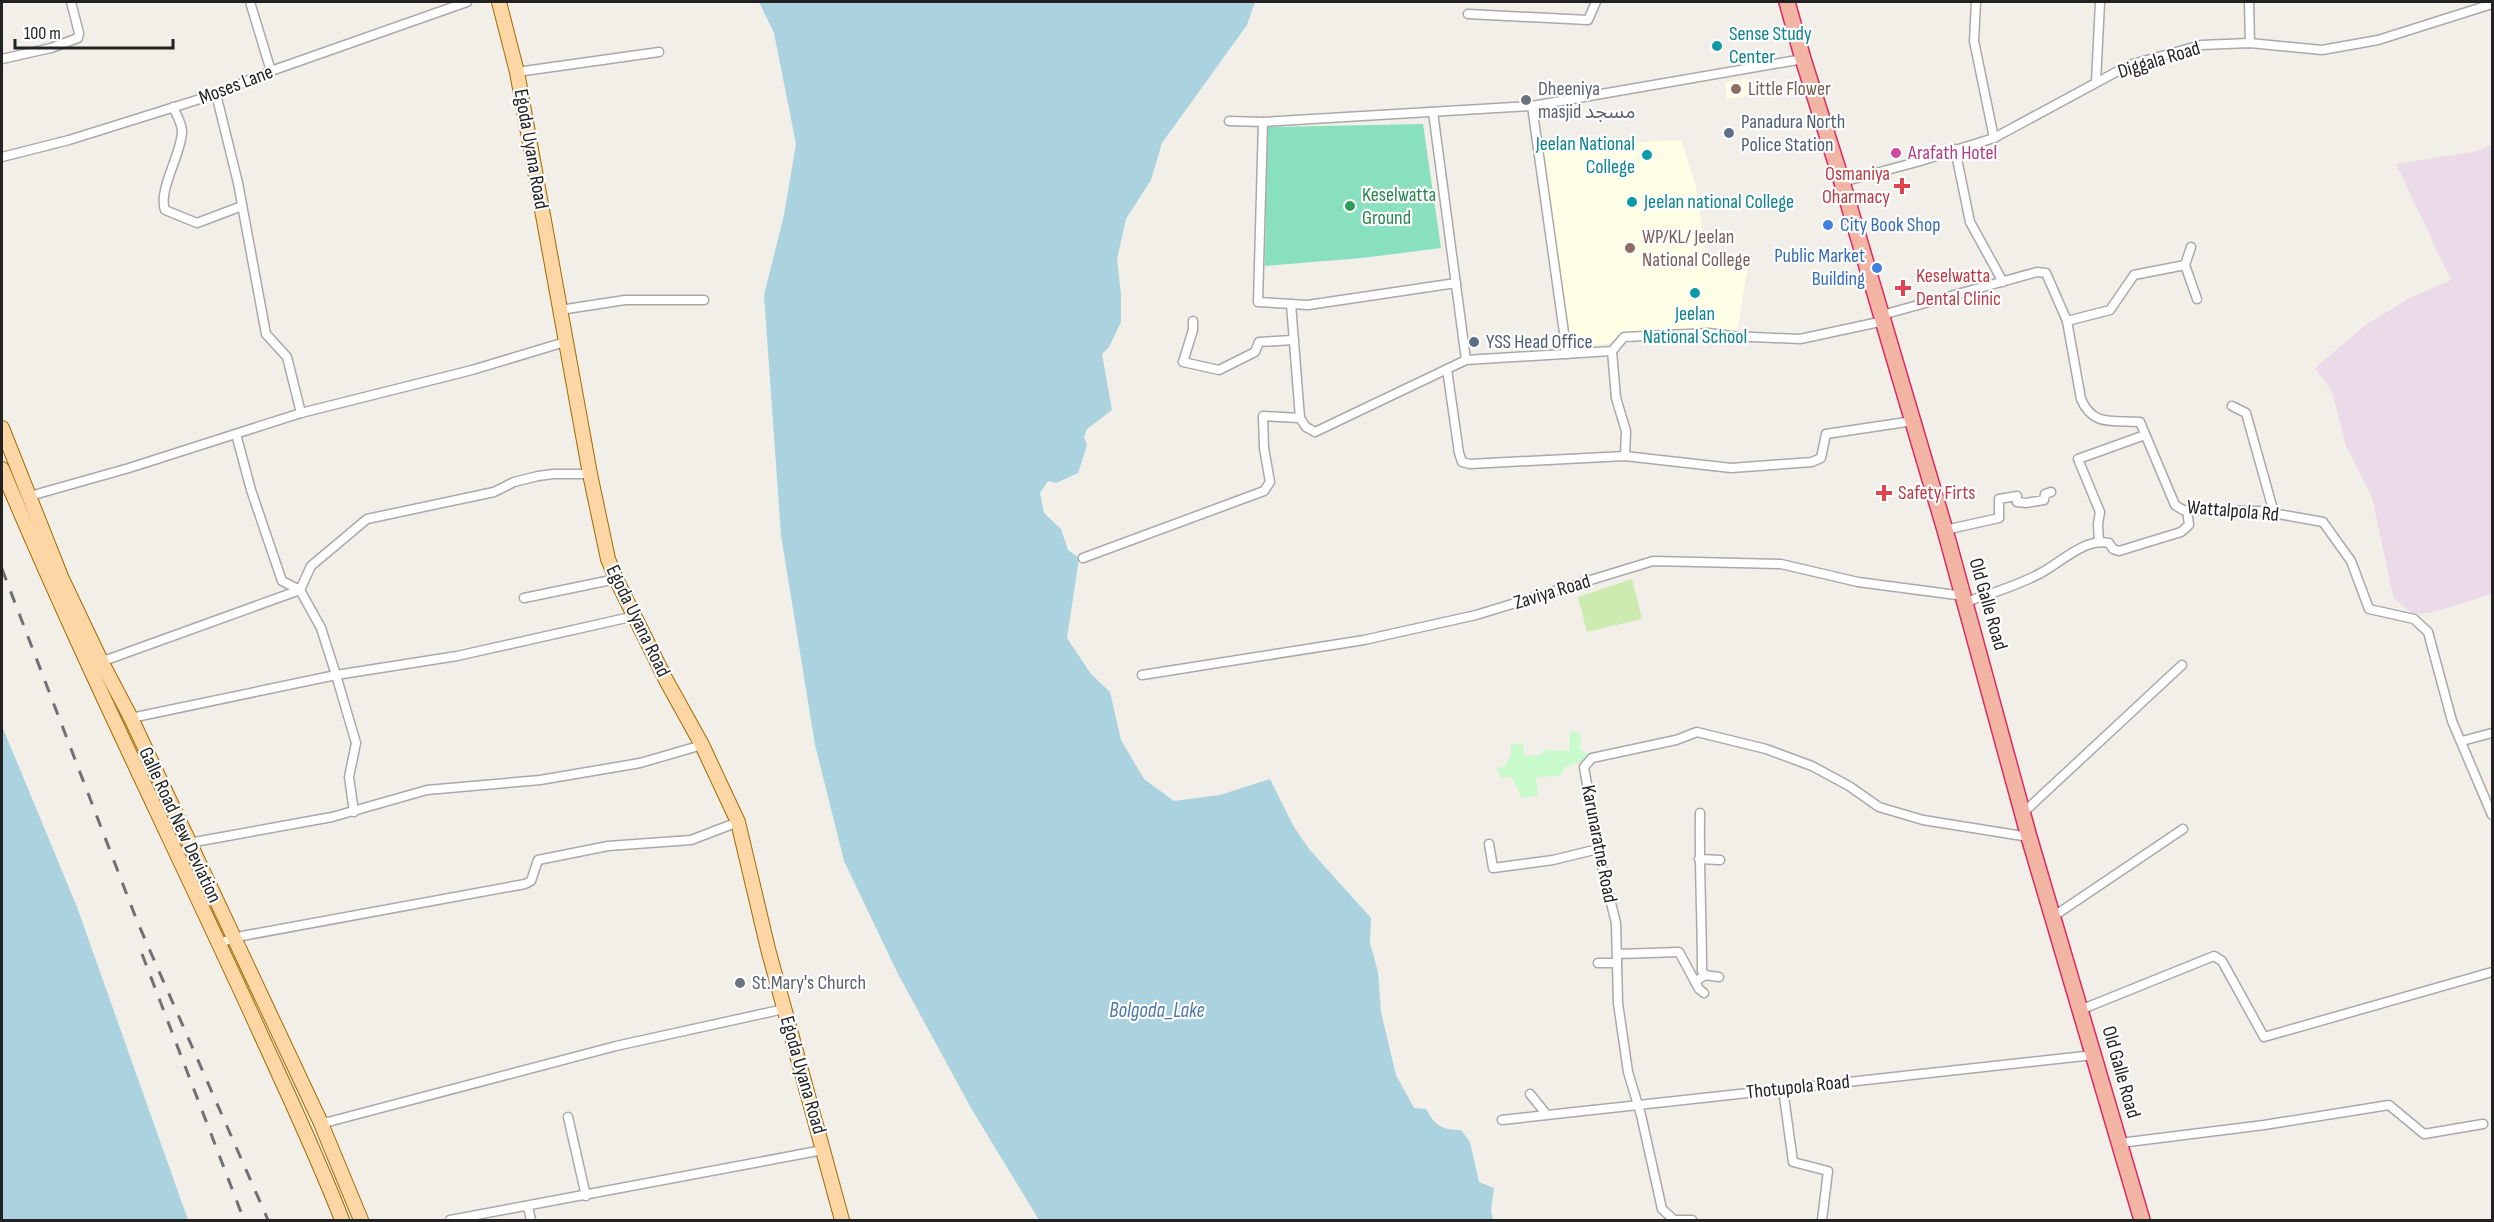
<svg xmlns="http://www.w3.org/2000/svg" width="2494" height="1222" font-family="'Sofia Sans Condensed','Noto Sans Arabic',sans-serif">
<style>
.industrial{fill:#ebdbe8}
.education{fill:#ffffe5}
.grass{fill:#cdebb0}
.park{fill:#c8facc}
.pitch{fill:#88e0be}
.water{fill:#aad3df}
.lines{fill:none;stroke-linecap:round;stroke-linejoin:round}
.minor-casing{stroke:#a9a9a9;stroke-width:11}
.primary-casing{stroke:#a06b00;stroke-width:16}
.trunk-casing{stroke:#dc2a67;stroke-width:18}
.minor{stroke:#fff;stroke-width:8}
.primary{stroke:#fcd6a4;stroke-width:14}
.trunk{stroke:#f2b4a3;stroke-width:15}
.rail{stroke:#707070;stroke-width:3;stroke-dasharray:12 12;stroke-linecap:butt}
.culture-dot{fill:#0f9aa8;stroke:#fff;stroke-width:2}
.education-dot{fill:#8d6e63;stroke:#fff;stroke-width:2}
.worship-dot{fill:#6b7280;stroke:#fff;stroke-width:2}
.service-dot{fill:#5c6f8a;stroke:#fff;stroke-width:2}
.hotel-dot{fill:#d1479c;stroke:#fff;stroke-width:2}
.health-dot{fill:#e0444e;stroke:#fff;stroke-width:2}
.leisure-dot{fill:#2e9e5b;stroke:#fff;stroke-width:2}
.shop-dot{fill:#3f7fe0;stroke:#fff;stroke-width:2}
.labels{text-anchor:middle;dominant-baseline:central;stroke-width:4.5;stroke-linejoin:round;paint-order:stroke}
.culture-label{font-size:20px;fill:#0d838f;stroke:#fff;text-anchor:start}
.street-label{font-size:20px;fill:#222;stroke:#fff}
.worship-label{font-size:20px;fill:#5b616d;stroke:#fff;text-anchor:start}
.education-label{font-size:20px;fill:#785e54;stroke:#fff;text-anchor:start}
.service-label{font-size:20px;fill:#4e5e75;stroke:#fff;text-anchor:start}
.hotel-label{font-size:20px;fill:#b23c85;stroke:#fff;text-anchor:start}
.health-label{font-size:20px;fill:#be3a42;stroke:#fff;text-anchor:start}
.leisure-label{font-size:20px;fill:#27864d;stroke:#fff;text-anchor:start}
.shop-label{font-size:20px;fill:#366cbe;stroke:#fff;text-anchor:start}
.water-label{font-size:21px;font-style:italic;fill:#4a7aab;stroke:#fff}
</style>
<rect width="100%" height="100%" fill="#f2efe9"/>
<!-- industrial -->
<polygon class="industrial" points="2492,144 2492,594 2430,613 2413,614 2394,599 2372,498 2346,446 2332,392 2315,368 2364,326 2408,299 2451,280 2396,164 2478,151"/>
<!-- education -->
<g class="education">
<polygon points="1746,79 1748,96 1727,99 1725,82"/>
<polygon points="1681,140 1696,187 1707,261 1749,260 1737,332 1708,329 1624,334 1607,344 1569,345 1542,148"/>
</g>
<!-- grass -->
<polygon class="grass" points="1632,579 1642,619 1587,632 1578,597"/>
<!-- park -->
<polygon class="park" points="1570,730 1581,734 1580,749 1588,755 1581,762 1565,767 1560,776 1536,777 1538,796 1522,798 1511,776 1502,778 1496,769 1505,766 1511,755 1511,745 1523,743 1524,756 1540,755 1546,750 1569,751"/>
<!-- pitch -->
<polygon class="pitch" points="1423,124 1441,248 1362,258 1265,266 1267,127"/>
<!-- water -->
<g class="water">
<path d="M759 2H1255L1247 25 1162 143 1151 180 1126 219 1117 259 1121 294V322L1109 347 1102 354 1112 410 1087 429 1084 437 1087 445 1078 473 1056 483 1048 481 1040 493 1044 513 1061 529 1068 550 1079 558 1067 638 1091 674 1110 692 1121 740 1144 779 1174 801 1220 795 1270 779 1294 827 1309 849 1371 918 1370 943 1378 972 1381 1012 1396 1075 1414 1108 1426 1109C1435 1126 1442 1130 1461 1130L1470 1142 1479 1182 1494 1188 1491 1210 1493 1220H1039L971 1108 898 974 844 861 815 745 781 535 764 295 784 215 796 144 774 33Z"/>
<polygon points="2,726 77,907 188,1220 2,1220"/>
</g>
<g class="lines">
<defs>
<g id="minor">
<polyline points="250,2 271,71"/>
<polyline points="1976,2 1974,41 1994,138"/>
<polyline points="2249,2 2250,43"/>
<polyline points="1468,14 1588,20 1596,2"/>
<polyline points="2,59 51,48 78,38 79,33 71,2"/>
<polyline points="517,72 659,52"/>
<polyline points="2096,82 2100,2"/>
<polyline points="216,94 238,183 266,334 287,357 301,413"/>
<polyline points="1532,106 1567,354"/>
<path d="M173 107C176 114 183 125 182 133 180 157 158 190 165 210L197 223 242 206"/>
<polyline points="1433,112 1466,360"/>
<polyline points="1229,121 1263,122 1532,106 1803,59"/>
<polyline points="1263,122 1258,302 1308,305 1456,283"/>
<polyline points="1955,149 1970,222 2003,282"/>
<polyline points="2,157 69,140 216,94 271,71 467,2"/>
<polyline points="1842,182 1917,162 1994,138 2129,65 2201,45 2250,43 2322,50 2378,40 2492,4"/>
<polyline points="2185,265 2197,299"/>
<polyline points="1291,304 1300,418"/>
<polyline points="560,310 625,300 704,300"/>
<path d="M1882 315 2037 272 2046 273 2067 321 2081 399C2093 427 2113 420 2140 422L2175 505 2183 510 2261 511 2323 522 2351 561 2369 609 2414 619 2428 632 2452 721 2492 815"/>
<polyline points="1193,321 1193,330 1183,362 1219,370 1255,352 1259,342 1294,340"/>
<polyline points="2067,321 2110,310 2134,275 2185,265 2191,247"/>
<polyline points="1612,351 1616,398 1626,431 1625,456"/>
<polyline points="1447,369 1459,453 1462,462 1470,464 1625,456 1731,468 1812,462 1821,458 1826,434 1913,421"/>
<polyline points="2232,406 2246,413 2274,513"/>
<polyline points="236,434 251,490 282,581 300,590 321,628 336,675 356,743 349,777 354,812"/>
<polyline points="30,496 129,468 301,413 472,370 565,342"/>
<polyline points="1945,530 1999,518 1999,499 2017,496 2017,502 2026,503 2044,500 2045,494 2051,492"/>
<polyline points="2099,541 2098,524 2100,512 2078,459 2145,435"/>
<polyline points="1083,558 1264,491 1270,482 1264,448 1263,416 1300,418 1306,427 1315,432 1466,360 1612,351 1624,337 1709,333 1731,336 1800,339 1884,321"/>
<polyline points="524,598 616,579"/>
<path d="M1965 602C1991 594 2016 586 2039 574 2061 563 2083 538 2109 543L2113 549 2119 551 2181 532 2189 525 2187 510"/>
<polyline points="99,660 109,659 300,590 311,566 367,519 494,492 514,482 538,476 553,474 590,474"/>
<polyline points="1142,675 1364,640 1476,615 1653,561 1781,564 1858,582 1964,596"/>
<polyline points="131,718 336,675 457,656 635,616"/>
<polyline points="2462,741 2492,733"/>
<polyline points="2024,812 2182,665"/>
<polyline points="189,843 332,817 427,790 540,780 640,763 702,745"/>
<polyline points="1489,844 1493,868 1553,860 1598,849"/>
<polyline points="1699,859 1720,860"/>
<polyline points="2054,916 2183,829"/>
<polyline points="219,943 242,936 525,884 531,881 538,860 608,846 691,840 738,822"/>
<polyline points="1618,954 1679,952 1699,989 1704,993"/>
<polyline points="1598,963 1617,963"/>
<polyline points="1705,975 1719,977"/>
<path d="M1695 982 1705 975 1702 971C1702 918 1699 866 1700 813"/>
<polyline points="2080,1010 2214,956 2222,961 2264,1037 2492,972"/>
<polyline points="1783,1089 1793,1162 1828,1171 1822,1220"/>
<polyline points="1530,1094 1547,1115"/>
<polyline points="568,1117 586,1196"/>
<polyline points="1502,1120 2094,1055"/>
<polyline points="320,1121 328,1122 616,1046 784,1009"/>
<polyline points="2120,1143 2264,1125 2389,1105 2424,1134 2483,1124"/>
<polyline points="528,1207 531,1220"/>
<polyline points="450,1220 823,1150"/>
<polyline points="1692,1220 1674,1220 1662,1209 1641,1115 1628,1072 1618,1003 1616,923 1600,859 1584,767 1592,758 1676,740 1697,732 1766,749 1812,766 1849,786 1879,807 1923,820 2029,837"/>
</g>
<g id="primary">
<polyline points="499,2 517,72 590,474 608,559 616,579 666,680 702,745 738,822 768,949 842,1220"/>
<polyline points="2,428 62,579 100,659 131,718 320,1121 361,1220"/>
<path d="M2 469C79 653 168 832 251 1013 282 1082 315 1150 342 1220"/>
</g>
<polyline id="trunk" points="1787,2 1803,59 1842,182 1945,530 2029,837 2142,1220"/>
</defs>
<!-- minor casing -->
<use href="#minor" class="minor-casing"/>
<!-- primary casing -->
<use href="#primary" class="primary-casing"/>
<!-- trunk casing -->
<use href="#trunk" class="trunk-casing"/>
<!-- minor -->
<use href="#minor" class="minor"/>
<!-- primary -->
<use href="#primary" class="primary"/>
<!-- trunk -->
<use href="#trunk" class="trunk"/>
<!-- rail -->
<g class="rail">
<polyline points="2,569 137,921 268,1220"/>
<polyline points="142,954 244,1220"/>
</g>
</g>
<!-- markers -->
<g class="culture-dot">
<circle cx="1717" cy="46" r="6"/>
<circle cx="1647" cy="155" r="6"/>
<circle cx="1632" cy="202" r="6"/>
<circle cx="1695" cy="293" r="6"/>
</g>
<g class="education-dot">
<circle cx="1736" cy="89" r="6"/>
<circle cx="1630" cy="248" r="6"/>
</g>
<g class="worship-dot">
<circle cx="1526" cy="100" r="6"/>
<circle cx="740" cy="983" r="6"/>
</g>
<g class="service-dot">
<circle cx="1729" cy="133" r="6"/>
<circle cx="1474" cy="342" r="6"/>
</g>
<circle class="hotel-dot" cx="1896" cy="153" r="6"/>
<g class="health-dot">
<path d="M1899 177h6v6h6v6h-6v6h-6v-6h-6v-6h6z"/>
<path d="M1900 279h6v6h6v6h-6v6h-6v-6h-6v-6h6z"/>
<path d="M1881 484h6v6h6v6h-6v6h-6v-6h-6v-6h6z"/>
</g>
<circle class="leisure-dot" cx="1350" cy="206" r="6"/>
<g class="shop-dot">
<circle cx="1828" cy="225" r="6"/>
<circle cx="1877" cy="268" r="6"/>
</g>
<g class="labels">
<!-- culture labels -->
<g class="culture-label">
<text x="1729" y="34">Sense Study<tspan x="1729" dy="23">Center</tspan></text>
<text x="1635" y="144" text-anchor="end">Jeelan National<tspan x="1635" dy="23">College</tspan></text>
<text x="1644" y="202">Jeelan national College</text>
<text x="1695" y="314" text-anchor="middle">Jeelan<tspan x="1695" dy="23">National School</tspan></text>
</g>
<!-- street labels -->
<g class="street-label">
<text transform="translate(2159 60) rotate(-17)">Diggala Road</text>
<text transform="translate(236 85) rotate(-21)">Moses Lane</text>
<text transform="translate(531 149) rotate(80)">Egoda Uyana Road</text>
<text transform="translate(2233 511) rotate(5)">Wattalpola Rd</text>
<text transform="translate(1552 592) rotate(-17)">Zaviya Road</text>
<text transform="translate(1988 604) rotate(74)">Old Galle Road</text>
<text transform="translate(638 621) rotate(64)">Egoda Uyana Road</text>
<text transform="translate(180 825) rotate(65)">Galle Road New Deviation</text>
<text transform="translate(1599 844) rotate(79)">Karunaratne Road</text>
<text transform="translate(2121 1072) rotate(74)">Old Galle Road</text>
<text transform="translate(803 1075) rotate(74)">Egoda Uyana Road</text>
<text transform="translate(1798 1087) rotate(-6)">Thotupola Road</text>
</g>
<!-- worship labels -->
<g class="worship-label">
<text x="1538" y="89">Dheeniya<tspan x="1538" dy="23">masjid مسجد</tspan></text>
<text x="752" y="983">St.Mary's Church</text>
</g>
<!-- education labels -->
<g class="education-label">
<text x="1748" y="89">Little Flower</text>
<text x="1642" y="237">WP/KL/ Jeelan<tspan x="1642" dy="23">National College</tspan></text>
</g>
<!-- service labels -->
<g class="service-label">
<text x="1741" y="122">Panadura North<tspan x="1741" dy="23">Police Station</tspan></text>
<text x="1486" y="342">YSS Head Office</text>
</g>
<!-- hotel labels -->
<g class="hotel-label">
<text x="1908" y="153">Arafath Hotel</text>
</g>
<!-- health labels -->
<g class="health-label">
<text x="1890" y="174" text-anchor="end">Osmaniya<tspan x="1890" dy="23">Oharmacy</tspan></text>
<text x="1916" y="276">Keselwatta<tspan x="1916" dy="23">Dental Clinic</tspan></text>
<text x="1898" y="493">Safety Firts</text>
</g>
<!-- leisure labels -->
<g class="leisure-label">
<text x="1362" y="195">Keselwatta<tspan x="1362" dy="23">Ground</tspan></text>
</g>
<!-- shop labels -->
<g class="shop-label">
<text x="1840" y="225">City Book Shop</text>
<text x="1865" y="256" text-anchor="end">Public Market<tspan x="1865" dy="23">Building</tspan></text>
</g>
<!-- water labels -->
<g class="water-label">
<text x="1157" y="1010">Bolgoda_Lake</text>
</g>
</g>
<!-- border -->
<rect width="2494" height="1222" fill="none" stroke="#222222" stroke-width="6"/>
<!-- scale -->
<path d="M15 39v9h158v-9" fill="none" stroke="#222222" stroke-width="3"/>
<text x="24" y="39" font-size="18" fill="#222222" stroke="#ffffff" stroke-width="4.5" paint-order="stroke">100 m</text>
</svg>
